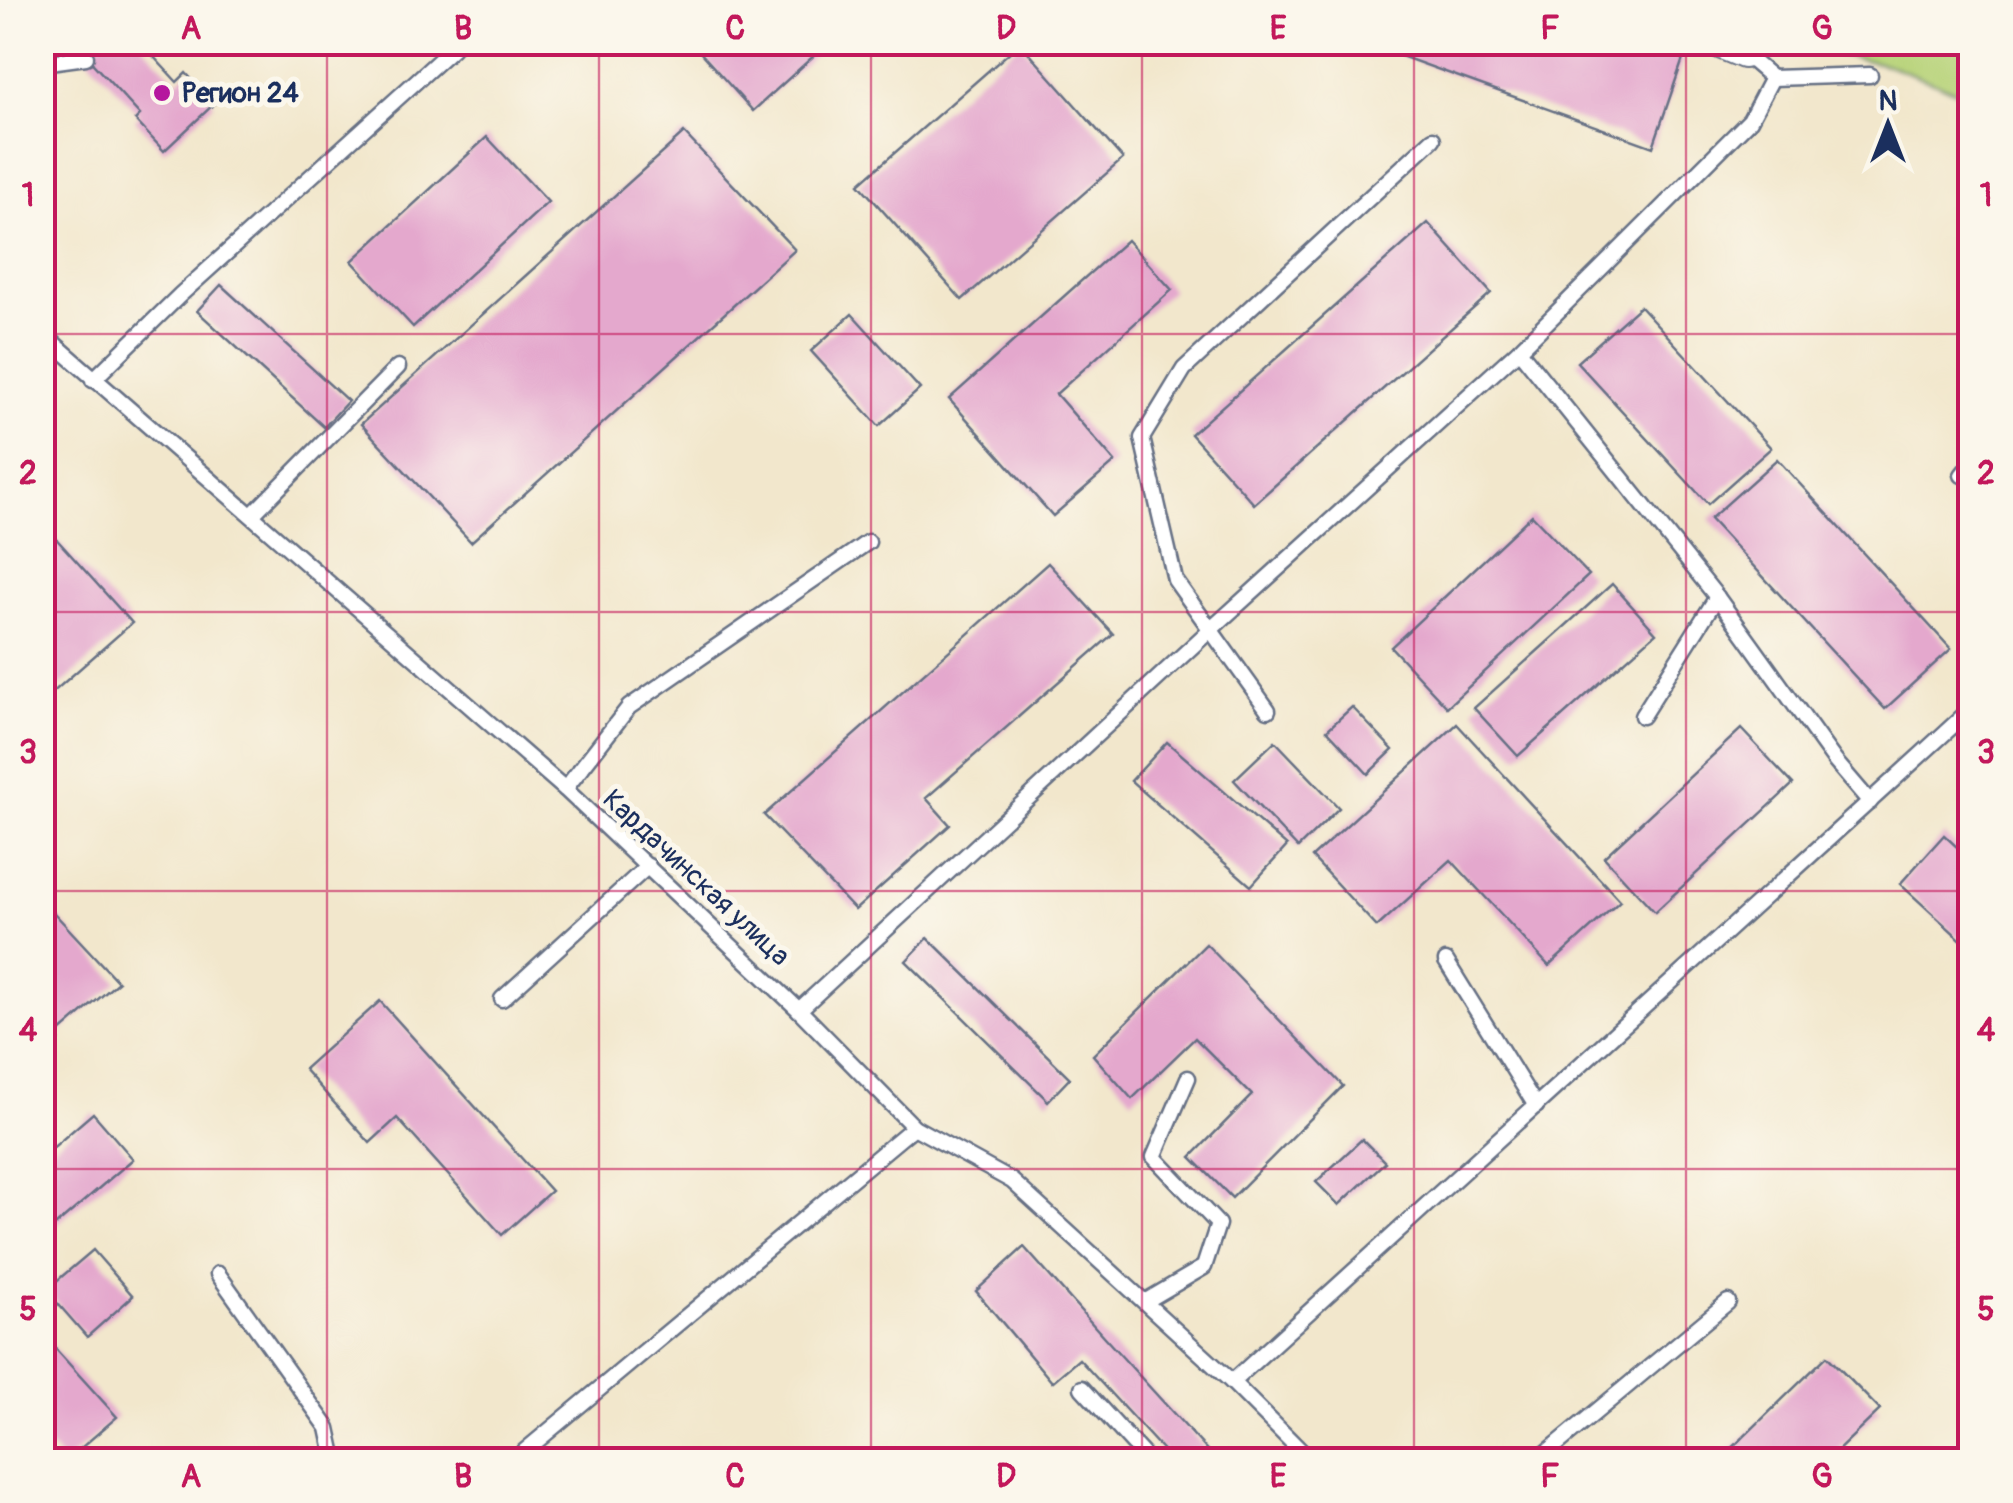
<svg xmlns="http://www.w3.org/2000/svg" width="2013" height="1503" font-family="Pangolin,sans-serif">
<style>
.green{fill:#b8d379;stroke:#6a816c;stroke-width:2.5}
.building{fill:#e4a8cd}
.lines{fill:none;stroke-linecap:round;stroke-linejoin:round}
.lane-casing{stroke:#666f84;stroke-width:19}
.street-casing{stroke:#666f84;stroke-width:32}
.lane{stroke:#fff;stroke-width:14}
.street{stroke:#fff;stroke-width:28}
.grid{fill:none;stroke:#c2185b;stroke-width:2.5;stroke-opacity:0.55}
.poi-dot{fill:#b5179e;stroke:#fbf7ec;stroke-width:4}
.labels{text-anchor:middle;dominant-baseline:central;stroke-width:10;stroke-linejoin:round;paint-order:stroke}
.poi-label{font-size:28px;font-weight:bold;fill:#1b2f5e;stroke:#fbf7ec;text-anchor:start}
.street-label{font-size:28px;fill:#1b2f5e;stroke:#fbf7ec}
.neatline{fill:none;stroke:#c2185b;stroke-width:4}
.grid-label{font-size:32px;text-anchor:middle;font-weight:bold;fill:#c2185b}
</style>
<rect width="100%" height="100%" fill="#fbf7ec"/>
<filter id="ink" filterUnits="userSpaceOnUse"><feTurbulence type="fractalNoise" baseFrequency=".01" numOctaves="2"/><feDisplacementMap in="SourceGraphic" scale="20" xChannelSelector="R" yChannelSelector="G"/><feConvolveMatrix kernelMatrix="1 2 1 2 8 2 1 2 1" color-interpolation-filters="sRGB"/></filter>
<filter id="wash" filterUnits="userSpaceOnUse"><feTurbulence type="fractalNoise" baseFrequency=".0048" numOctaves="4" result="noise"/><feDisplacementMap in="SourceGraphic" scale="40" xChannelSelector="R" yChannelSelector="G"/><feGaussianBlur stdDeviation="2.25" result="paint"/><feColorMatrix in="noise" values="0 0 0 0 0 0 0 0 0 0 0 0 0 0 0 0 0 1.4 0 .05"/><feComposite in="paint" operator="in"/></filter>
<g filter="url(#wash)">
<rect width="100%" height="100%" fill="#f2e7cc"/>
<!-- green -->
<polygon class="green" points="1791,43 1970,43 1970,96 1891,66"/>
<g id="blocks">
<!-- building -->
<g class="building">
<polygon points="73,42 140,42 177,82 186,73 214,104 164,151 135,120 140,115"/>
<polygon points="691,42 829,42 753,111"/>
<polygon points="1402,42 1638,42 1683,59 1653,147 1398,55"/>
<polygon points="1020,43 1123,159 962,300 859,184"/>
<polygon points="684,133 795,250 471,542 361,424"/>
<polygon points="487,137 548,202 413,327 352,261"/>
<polygon points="1428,223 1491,293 1254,504 1191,434"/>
<polygon points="1127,240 1172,290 1056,394 1115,462 1053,516 949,399"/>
<polygon points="221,285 348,401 324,427 197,311"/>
<polygon points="1640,306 1771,448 1708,504 1577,362"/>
<polygon points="852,314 920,389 879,426 811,351"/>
<polygon points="1777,459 1951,649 1885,709 1710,519"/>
<polygon points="1532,515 1589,575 1447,707 1391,647"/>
<polygon points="42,523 132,623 42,702"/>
<polygon points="1048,563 1113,634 926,798 950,825 855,910 764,815"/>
<polygon points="1612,584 1656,633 1518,756 1474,708"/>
<polygon points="1352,707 1393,750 1368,774 1327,730"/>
<polygon points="1457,724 1620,901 1549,966 1451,860 1377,927 1312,857"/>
<polygon points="1741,729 1793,784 1655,912 1604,857"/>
<polygon points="1275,741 1339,808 1298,848 1234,780"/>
<polygon points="1167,742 1287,846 1251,886 1131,781"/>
<polygon points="1944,835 1970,859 1970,948 1900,884"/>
<polygon points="42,900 118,982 59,1033 42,1015"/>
<polygon points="928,938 1070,1078 1048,1101 906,961"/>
<polygon points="1206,944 1343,1086 1232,1198 1191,1157 1252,1095 1195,1038 1132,1099 1093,1055"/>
<polygon points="380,1001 551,1191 502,1235 397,1118 370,1143 304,1069"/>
<polygon points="42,1021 59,1040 42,1055"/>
<polygon points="93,1113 133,1159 42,1237 42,1157"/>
<polygon points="1362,1139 1385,1162 1339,1205 1316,1182"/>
<polygon points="1024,1247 1104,1337 1216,1460 1172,1460 1079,1359 1052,1382 976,1291"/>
<polygon points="93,1250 133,1296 87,1337 46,1290"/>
<polygon points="42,1334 117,1417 67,1460 62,1460 42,1439"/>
<polygon points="1827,1356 1880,1410 1828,1460 1720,1460"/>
</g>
</g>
</g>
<g filter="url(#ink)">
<use href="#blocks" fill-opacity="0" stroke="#666f84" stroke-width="2.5"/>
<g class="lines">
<defs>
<g id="lane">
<polyline points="42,63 86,57"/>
<polyline points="1772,78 1870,75"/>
<polyline points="42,333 565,789 799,1010 914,1127 1012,1181 1232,1382 1310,1460"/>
<polyline points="1519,350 1717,597 1835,761 1870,802"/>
<polyline points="93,380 180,295 453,48"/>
<polyline points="1962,475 1970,465"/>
<polyline points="252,515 398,367"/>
<polyline points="1268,710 1175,580 1142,438 1184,369 1433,139"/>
<polyline points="1642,716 1717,597"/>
<polyline points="565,789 629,707 868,542"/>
<polyline points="1446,961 1536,1106"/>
<polyline points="502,999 648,866"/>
<polyline points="799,1010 1209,631 1519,350 1750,120 1772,78 1744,54"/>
<polyline points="218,1274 328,1428 335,1460"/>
<polyline points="1146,1301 1204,1267 1218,1224 1154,1157 1188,1078"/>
<polyline points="1232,1382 1970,710"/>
<polyline points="1082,1388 1148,1460"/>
<polyline points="514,1460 914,1127"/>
<polyline points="1538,1460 1728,1302"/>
</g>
<polyline id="street" points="1715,42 1744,54"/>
</defs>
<!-- lane casing -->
<use href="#lane" class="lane-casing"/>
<!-- street casing -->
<use href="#street" class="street-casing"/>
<!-- lane -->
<use href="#lane" class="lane"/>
<!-- street -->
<use href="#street" class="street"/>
</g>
</g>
<!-- grid -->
<path class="grid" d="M327 42V1460M599 42V1460M871 42V1460M1142 42V1460M1414 42V1460M1686 42V1460M42 334H1970M42 612H1970M42 891H1970M42 1169H1970"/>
<!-- markers -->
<circle class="poi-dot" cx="162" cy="93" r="10"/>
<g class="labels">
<!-- poi labels -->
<g class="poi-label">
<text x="182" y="93">Регион 24</text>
</g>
<!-- street labels -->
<g class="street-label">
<text transform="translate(696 878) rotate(43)">Кардачинская улица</text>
</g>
</g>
<!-- margin -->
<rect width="2013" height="1503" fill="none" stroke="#fbf7ec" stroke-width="110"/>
<!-- north arrow -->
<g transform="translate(1888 125)" stroke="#fbf7ec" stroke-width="8" paint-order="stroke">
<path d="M0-8L18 38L0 25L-18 38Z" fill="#1b2f5e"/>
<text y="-15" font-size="28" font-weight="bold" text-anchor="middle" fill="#1b2f5e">N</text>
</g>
<rect x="55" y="55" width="1903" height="1393" class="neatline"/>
<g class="grid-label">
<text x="191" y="39">A</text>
<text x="463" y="39">B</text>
<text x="735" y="39">C</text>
<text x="1006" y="39">D</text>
<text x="1278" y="39">E</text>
<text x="1550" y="39">F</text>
<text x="1822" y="39">G</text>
<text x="28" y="206">1</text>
<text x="1986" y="206">1</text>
<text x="28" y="484">2</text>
<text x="1986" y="484">2</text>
<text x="28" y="763">3</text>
<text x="1986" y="763">3</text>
<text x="28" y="1041">4</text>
<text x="1986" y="1041">4</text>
<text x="28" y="1320">5</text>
<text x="1986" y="1320">5</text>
<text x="191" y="1487">A</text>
<text x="463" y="1487">B</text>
<text x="735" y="1487">C</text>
<text x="1006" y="1487">D</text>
<text x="1278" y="1487">E</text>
<text x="1550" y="1487">F</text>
<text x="1822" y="1487">G</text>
</g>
</svg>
